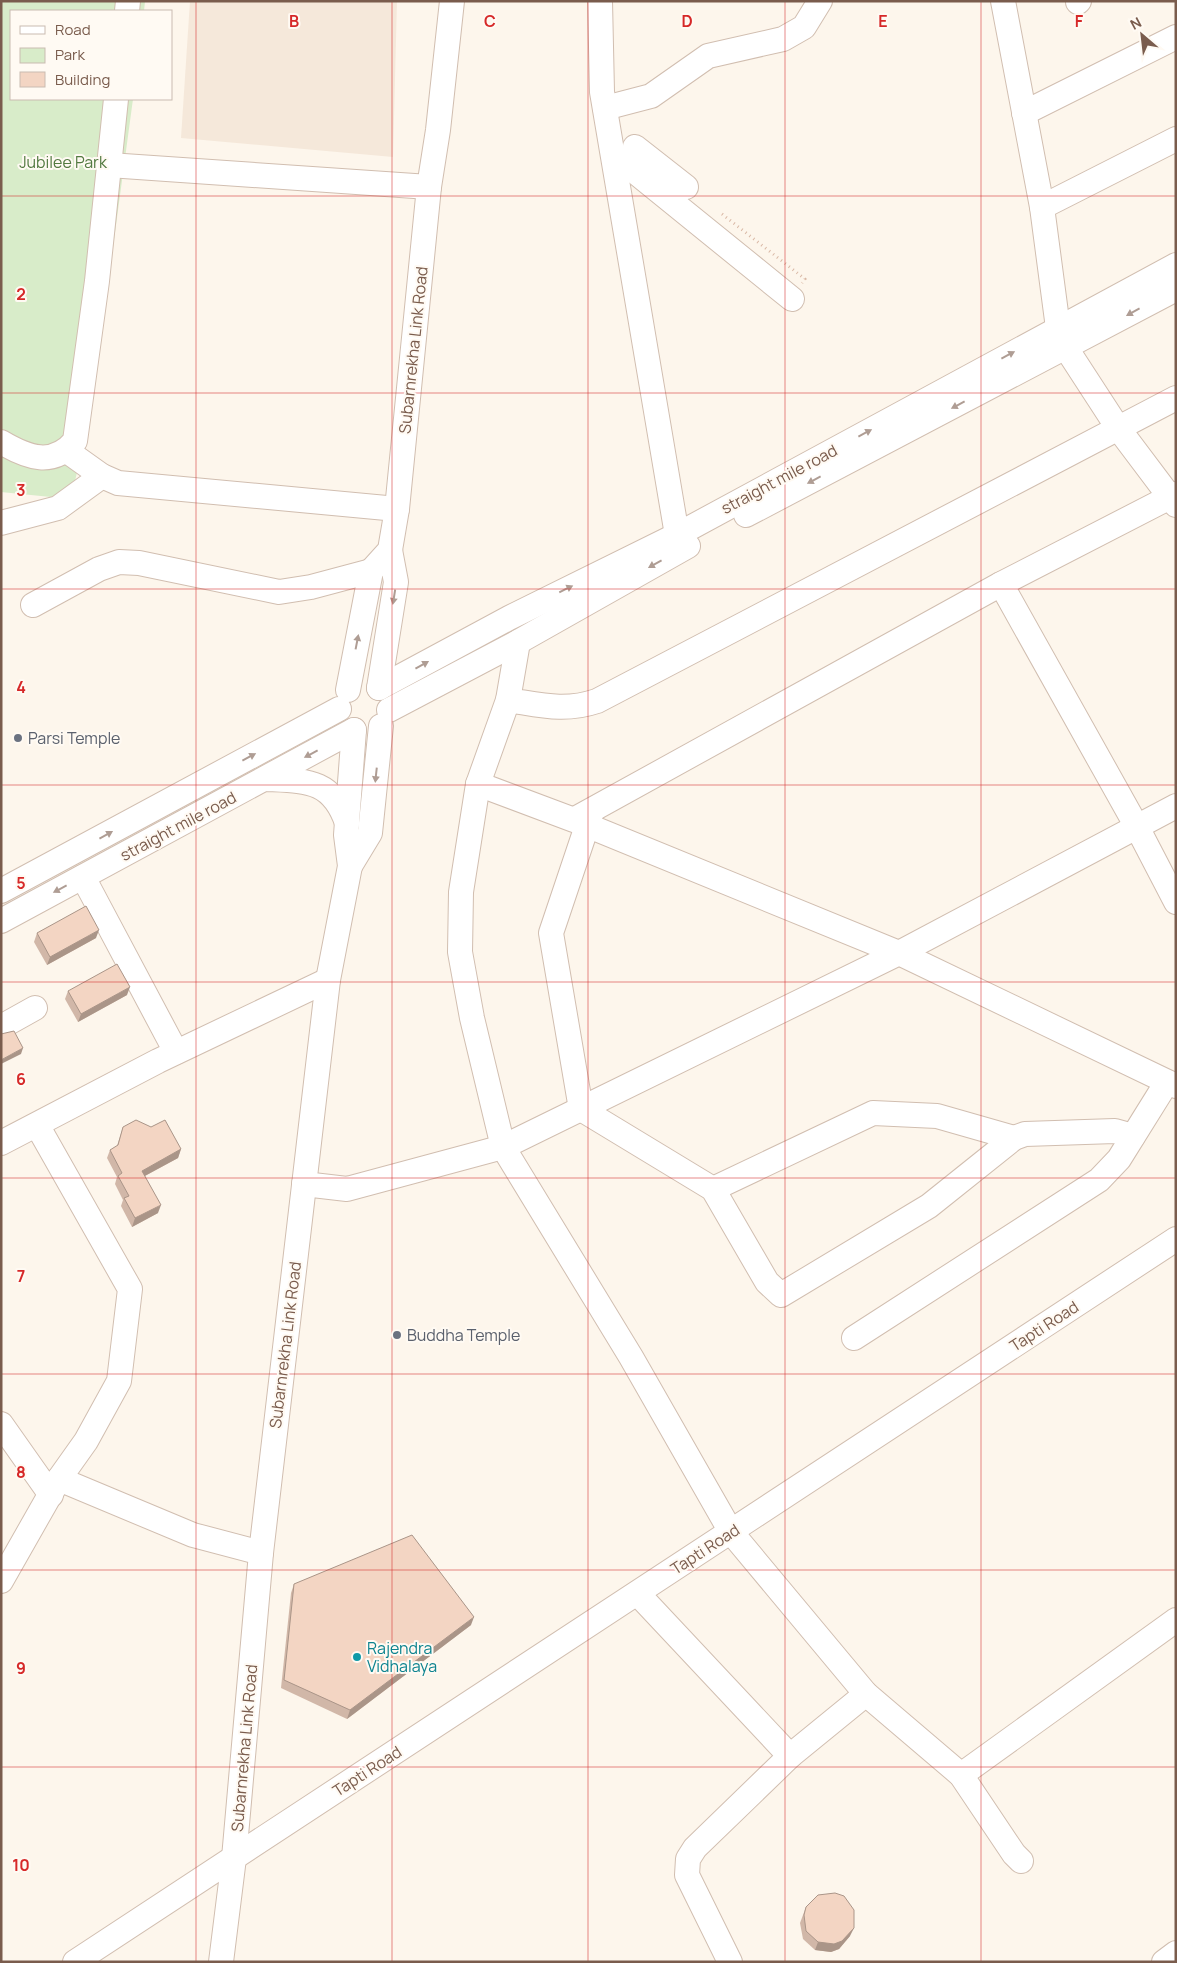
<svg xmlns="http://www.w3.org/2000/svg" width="1177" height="1963" font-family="Manrope,sans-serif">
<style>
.residential{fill:#f5e8da}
.green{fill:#d8ecc9}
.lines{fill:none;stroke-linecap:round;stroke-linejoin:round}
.minor-casing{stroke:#d1beb0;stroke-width:26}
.path{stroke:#d9b8a5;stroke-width:3;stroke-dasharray:1 4;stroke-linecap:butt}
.minor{stroke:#fff;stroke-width:24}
.wall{fill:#d1b7a8}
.shaded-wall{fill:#aa9588}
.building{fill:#f3d5c3;stroke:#aa9588}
.oneway{fill:#af9d94}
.grid{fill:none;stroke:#d62828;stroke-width:1;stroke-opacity:0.55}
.worship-dot{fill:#6b7280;stroke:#fffaf3;stroke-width:2}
.culture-dot{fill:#0f9aa8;stroke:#fffaf3;stroke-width:2}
.labels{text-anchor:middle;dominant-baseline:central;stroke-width:4;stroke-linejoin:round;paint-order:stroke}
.park-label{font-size:16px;fill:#537a41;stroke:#fffaf3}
.street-label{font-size:16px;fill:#7a5c4d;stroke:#fffaf3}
.worship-label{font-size:16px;fill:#5b616d;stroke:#fffaf3;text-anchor:start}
.culture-label{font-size:16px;fill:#0d838f;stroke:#fffaf3;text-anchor:start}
.grid-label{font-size:16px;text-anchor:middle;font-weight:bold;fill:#d62828;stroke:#fffaf3;stroke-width:4;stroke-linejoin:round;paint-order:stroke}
</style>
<rect width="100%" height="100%" fill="#fdf6ec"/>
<!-- residential -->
<polygon class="residential" points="190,1 397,1 393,157 181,138"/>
<!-- green -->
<polygon class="green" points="1,1 145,1 144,11 11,11 11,99 133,99 91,410 71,499 1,492"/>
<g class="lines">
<defs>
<g id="minor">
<polyline points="600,1 602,92 677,535"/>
<polyline points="1003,1 1042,207 1058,328 1066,348 1118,428 1176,505"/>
<polyline points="1078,2 1079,1"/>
<polyline points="127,11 128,1"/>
<polyline points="605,108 651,96 708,56 783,39 804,27 820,1"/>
<polyline points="1024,113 1176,37"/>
<polyline points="635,147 686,187"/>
<polyline points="613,154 792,299"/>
<polyline points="109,165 429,187"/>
<polyline points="1042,207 1176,139"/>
<path d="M1 442C28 458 53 467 75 441L97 281 116 99"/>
<polyline points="67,451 102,476 118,483 397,509"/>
<polyline points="746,515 1176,289"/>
<polyline points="1,523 58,508 102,476"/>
<polyline points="1001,584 1137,827 1176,902"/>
<polyline points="33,605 99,569 119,562 139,563 279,592 311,587 371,571"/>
<polyline points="518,642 508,700 478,784 461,892 460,952 472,1018 503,1147 631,1357 731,1532 866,1694 961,1775 1014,1854 1021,1861"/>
<polyline points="379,688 509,618 677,535 1176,265"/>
<polyline points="379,688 396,582 390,550"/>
<polyline points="348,690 371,571 390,550 397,509 429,187 438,130 452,1"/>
<path d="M508 700C541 705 564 712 597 701L1176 398"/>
<polyline points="389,710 518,642 688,546"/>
<path d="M265 779C306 781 332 779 347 823"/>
<polyline points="478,784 574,820 899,953 1176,1086"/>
<polyline points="592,811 551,933 581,1109 713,1189 767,1282 781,1295 929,1206 1014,1138 1025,1134 1115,1131 1133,1136"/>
<polyline points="577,818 1001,584 1176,494"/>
<polyline points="350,866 370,833 381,726"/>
<polyline points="83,877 176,1052"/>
<polyline points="1,891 339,709"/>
<polyline points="1,921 354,730"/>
<polyline points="1,1027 35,1008"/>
<polyline points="1,1143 158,1061 328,980"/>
<polyline points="304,1184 347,1189 503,1147 899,953 1176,806"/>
<polyline points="713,1189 873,1113 937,1116 1014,1138"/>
<polyline points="854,1338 1099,1180 1119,1159 1167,1082"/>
<polyline points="1,1424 51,1495"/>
<polyline points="59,1479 193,1535 261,1553"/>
<polyline points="1,1581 59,1479 86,1441 119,1381 130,1289 37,1125"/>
<polyline points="638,1594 790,1756"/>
<polyline points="961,1775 1176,1620"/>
<polyline points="75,1962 1176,1239"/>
<polyline points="221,1962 234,1858 261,1553 328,980 350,866 346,835 354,730"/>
<polyline points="730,1962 687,1875 688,1859 695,1848 790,1756 866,1694"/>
<polyline points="1164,1962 1176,1953"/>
</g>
</defs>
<!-- minor casing -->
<use href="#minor" class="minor-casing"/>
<!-- path -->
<polyline class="path" points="722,214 805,279 802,283"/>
<!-- minor -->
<use href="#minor" class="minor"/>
</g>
<!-- wall -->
<g class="wall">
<polygon points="37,933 96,938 47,965 34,942"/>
<polygon points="68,991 127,995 78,1022 65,999"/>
<polygon points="123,1127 181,1149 178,1158 145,1176 158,1213 132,1227 121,1206 123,1200 115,1184 117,1177 107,1158 110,1150 117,1146"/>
<polygon points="294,1584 471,1625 347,1719 281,1688 291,1593"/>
<polygon points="806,1907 850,1936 839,1949 831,1952 815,1950 803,1939 800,1923"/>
</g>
<!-- shaded-wall -->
<g class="shaded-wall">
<polygon points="99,930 96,938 47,965 50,957"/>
<polygon points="130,987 127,995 78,1022 81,1014"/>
<polygon points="23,1048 21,1054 1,1064 1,1060"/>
<polygon points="181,1149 178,1158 139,1179 142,1171"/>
<polygon points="161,1205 158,1213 132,1227 135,1218"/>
<polygon points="474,1617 471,1625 347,1719 350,1710"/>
<polygon points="854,1928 850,1936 839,1949 831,1952 815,1950 818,1942"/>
</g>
<!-- building -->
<g class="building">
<polygon points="86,906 99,930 50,957 37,933"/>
<polygon points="117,964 130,987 81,1014 68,991"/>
<polygon points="14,1031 23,1048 1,1060 1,1034"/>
<polygon points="136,1120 151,1127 165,1120 181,1149 142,1171 161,1205 135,1218 124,1198 129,1196 118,1176 122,1173 110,1150 118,1145 123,1127"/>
<polygon points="412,1535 474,1617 350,1710 284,1680 294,1584"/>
<polygon points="835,1893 844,1896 854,1910 854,1928 842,1941 834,1944 818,1942 806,1931 804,1915 806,1907 818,1895"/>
</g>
<!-- one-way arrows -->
<defs><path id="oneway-solid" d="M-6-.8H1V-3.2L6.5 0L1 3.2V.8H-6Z" transform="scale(1.25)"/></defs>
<g class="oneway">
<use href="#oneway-solid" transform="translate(1133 312) rotate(151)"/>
<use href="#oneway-solid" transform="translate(1008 355) rotate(-28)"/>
<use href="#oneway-solid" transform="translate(958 405) rotate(152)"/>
<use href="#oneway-solid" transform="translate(865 433) rotate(-28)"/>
<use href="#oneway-solid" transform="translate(814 480) rotate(152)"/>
<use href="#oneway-solid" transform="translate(655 564) rotate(151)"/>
<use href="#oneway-solid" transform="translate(566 589) rotate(-26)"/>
<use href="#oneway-solid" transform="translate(394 597) rotate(99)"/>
<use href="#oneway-solid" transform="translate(357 642) rotate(-79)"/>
<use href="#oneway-solid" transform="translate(422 665) rotate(-29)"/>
<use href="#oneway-solid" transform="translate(311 754) rotate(152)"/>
<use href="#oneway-solid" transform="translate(249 757) rotate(-28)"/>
<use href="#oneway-solid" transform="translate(376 775) rotate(96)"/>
<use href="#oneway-solid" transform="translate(106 835) rotate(-29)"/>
<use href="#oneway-solid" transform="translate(60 889) rotate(152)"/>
</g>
<!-- grid -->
<path class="grid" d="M196 1V1962M392 1V1962M588 1V1962M785 1V1962M981 1V1962M1 196H1176M1 393H1176M1 589H1176M1 785H1176M1 982H1176M1 1178H1176M1 1374H1176M1 1570H1176M1 1767H1176"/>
<!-- markers -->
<g class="worship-dot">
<circle cx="18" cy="738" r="5"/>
<circle cx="397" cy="1335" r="5"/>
</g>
<circle class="culture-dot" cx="357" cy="1657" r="5"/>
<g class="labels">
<!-- park labels -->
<g class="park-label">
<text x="63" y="162">Jubilee Park</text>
</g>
<!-- street labels -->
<g class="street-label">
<text transform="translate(413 350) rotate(-84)">Subarnrekha Link Road</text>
<text transform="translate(779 479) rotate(-28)">straight mile road</text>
<text transform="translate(178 826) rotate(-28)">straight mile road</text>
<text transform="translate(1044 1326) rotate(-33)">Tapti Road</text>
<text transform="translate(285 1345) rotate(-83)">Subarnrekha Link Road</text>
<text transform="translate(705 1549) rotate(-33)">Tapti Road</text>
<text transform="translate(244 1748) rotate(-85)">Subarnrekha Link Road</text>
<text transform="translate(367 1771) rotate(-33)">Tapti Road</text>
</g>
<!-- worship labels -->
<g class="worship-label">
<text x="28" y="738">Parsi Temple</text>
<text x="407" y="1335">Buddha Temple</text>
</g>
<!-- culture labels -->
<g class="culture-label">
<text x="367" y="1648">Rajendra<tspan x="367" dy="18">Vidhalaya</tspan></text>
</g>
</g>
<g class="grid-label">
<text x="294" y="27">B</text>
<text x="490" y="27">C</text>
<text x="687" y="27">D</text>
<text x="883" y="27">E</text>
<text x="1079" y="27">F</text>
<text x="21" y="300">2</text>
<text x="21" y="496">3</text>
<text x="21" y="693">4</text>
<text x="21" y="889">5</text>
<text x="21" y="1085">6</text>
<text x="21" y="1282">7</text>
<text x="21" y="1478">8</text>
<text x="21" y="1674">9</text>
<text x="21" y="1871">10</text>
</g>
<!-- border -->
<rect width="1177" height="1963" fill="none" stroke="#7a5c4d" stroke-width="5"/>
<!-- legend -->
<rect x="10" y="10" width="162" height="90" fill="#fffaf3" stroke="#cabbb1"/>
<rect x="20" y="26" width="25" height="8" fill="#ffffff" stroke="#cabbb1"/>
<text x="55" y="35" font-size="15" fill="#7a5c4d">Road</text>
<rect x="20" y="48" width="25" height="15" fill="#d8ecc9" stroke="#cabbb1"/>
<text x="55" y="60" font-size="15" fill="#7a5c4d">Park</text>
<rect x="20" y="72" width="25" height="15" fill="#f3d5c3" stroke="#cabbb1"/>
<text x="55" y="85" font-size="15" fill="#7a5c4d">Building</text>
<!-- north arrow -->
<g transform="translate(1142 35) rotate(332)" stroke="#fffaf3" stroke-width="4" paint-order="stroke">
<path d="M0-4L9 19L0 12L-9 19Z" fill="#7a5c4d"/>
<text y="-8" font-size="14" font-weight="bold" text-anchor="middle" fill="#7a5c4d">N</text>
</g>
</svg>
